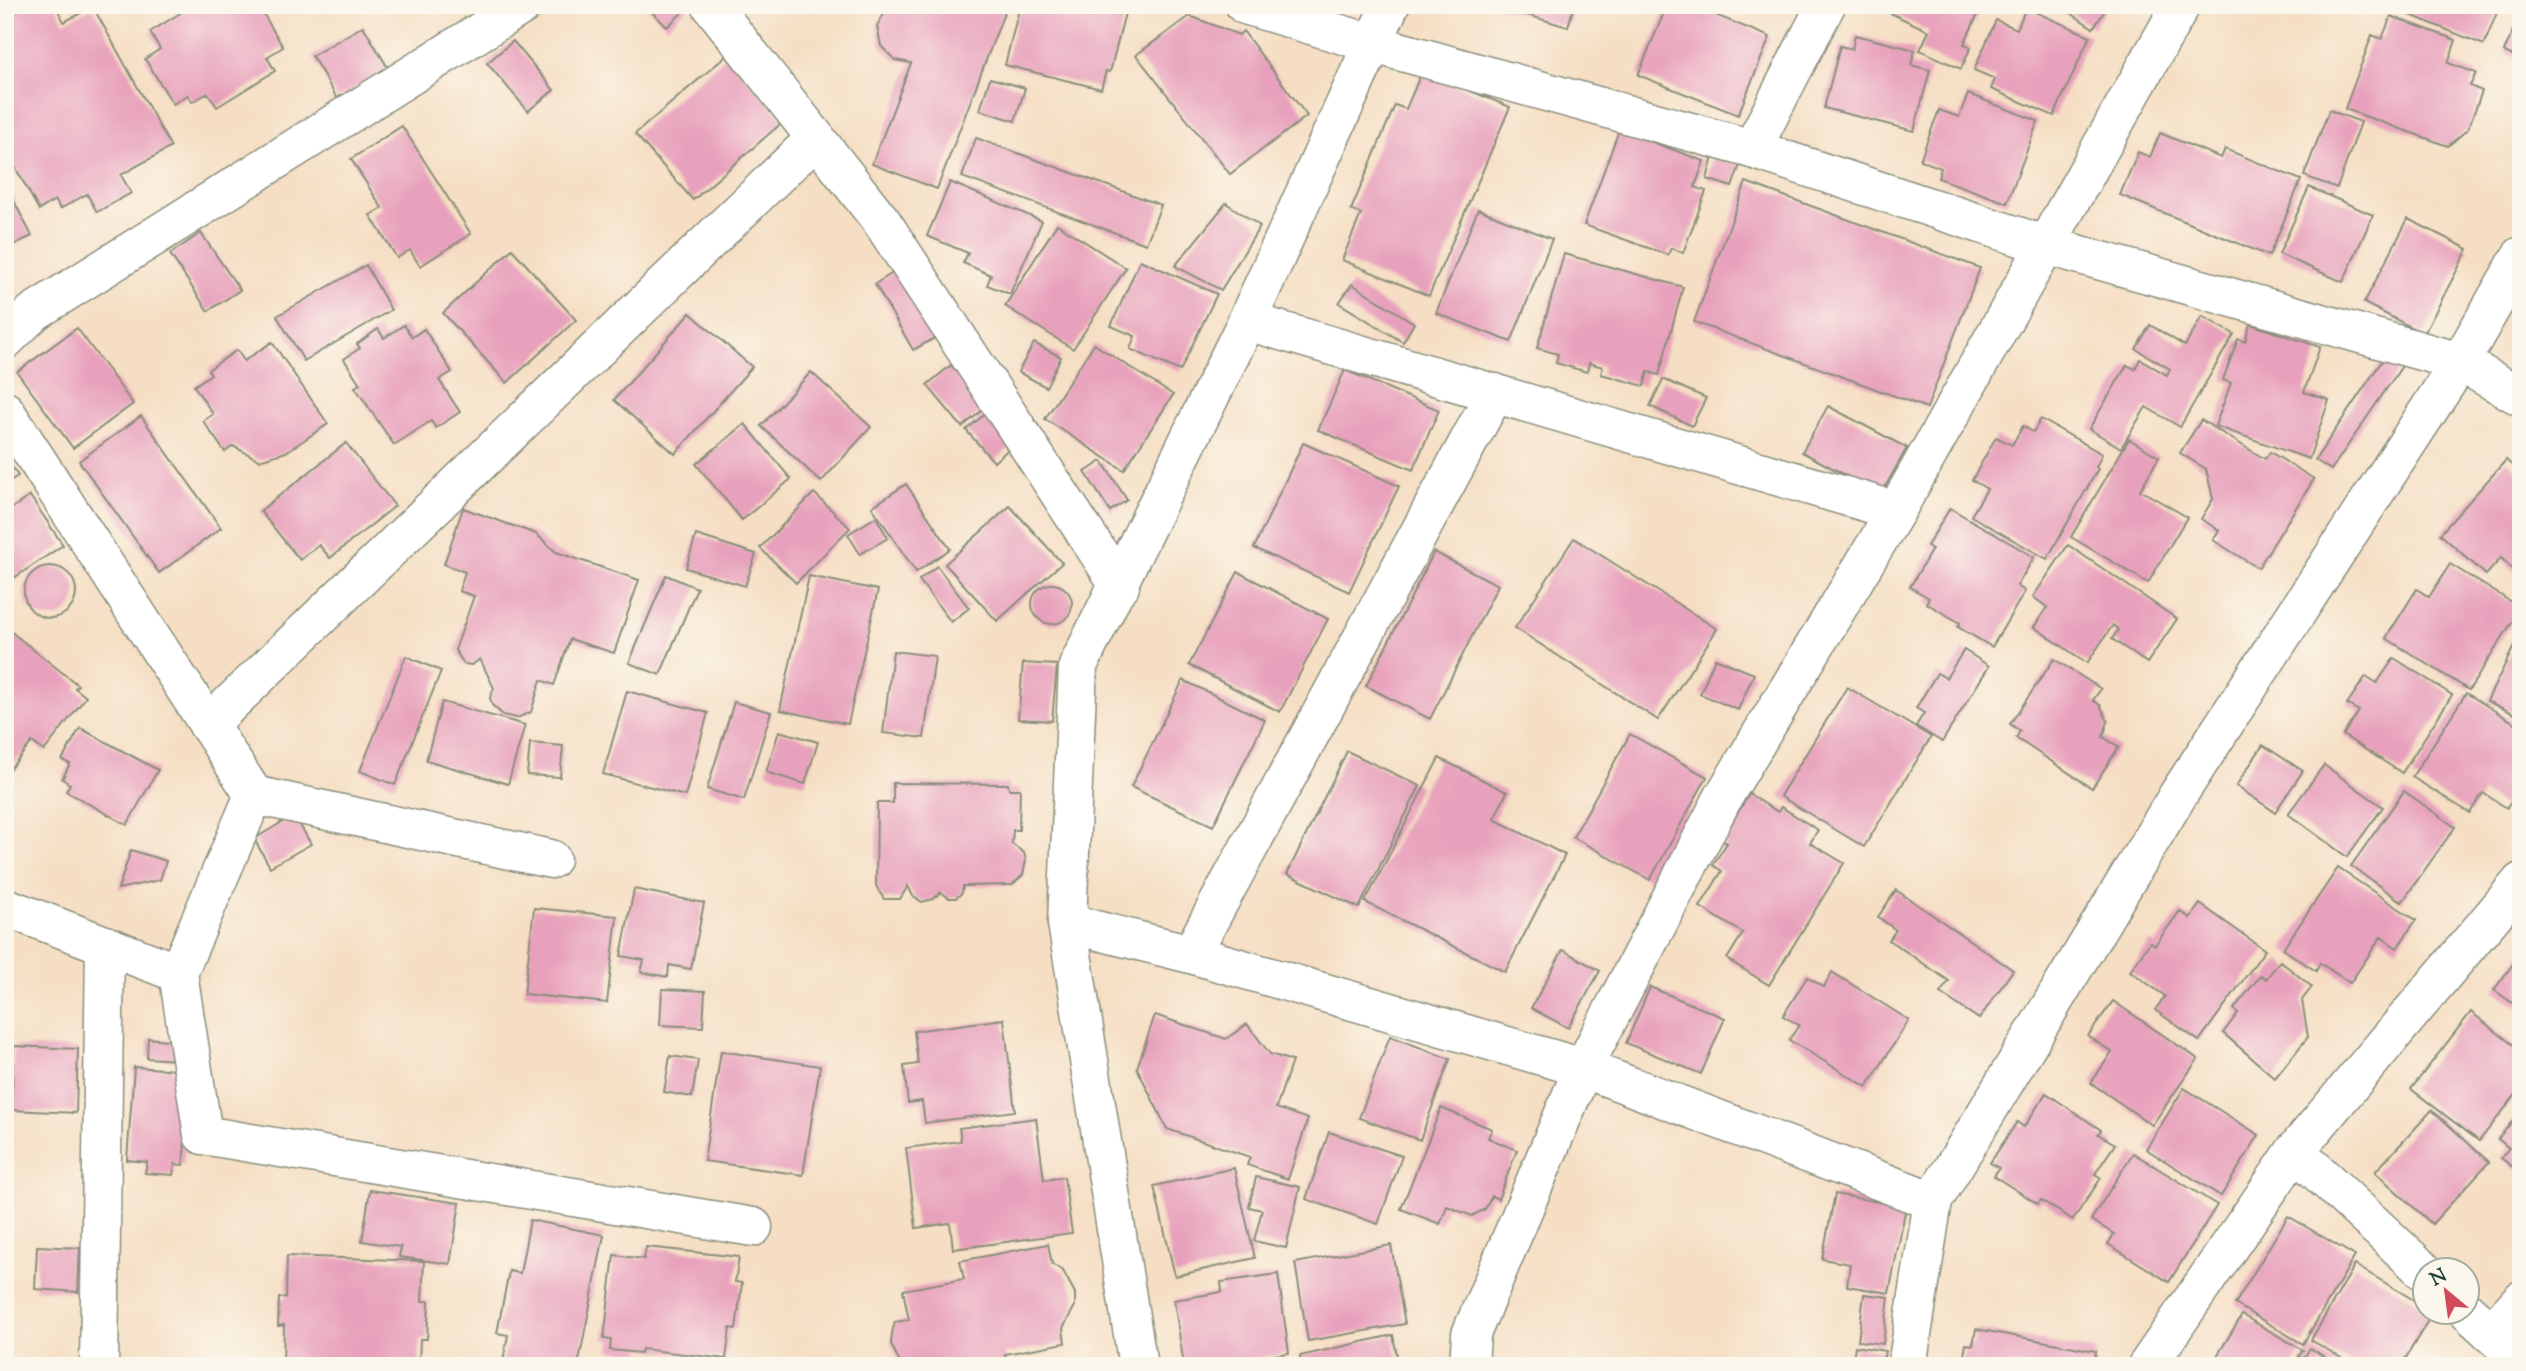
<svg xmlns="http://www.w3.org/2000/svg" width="2526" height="1371" font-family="'Sorts Mill Goudy',serif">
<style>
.building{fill:#e8a1bc}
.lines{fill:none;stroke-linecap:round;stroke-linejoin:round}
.minor-casing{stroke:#8a8e7c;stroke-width:41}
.minor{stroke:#fff;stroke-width:38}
</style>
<rect width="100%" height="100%" fill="#fbf7ec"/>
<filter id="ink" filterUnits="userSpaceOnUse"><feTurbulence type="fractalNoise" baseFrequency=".0143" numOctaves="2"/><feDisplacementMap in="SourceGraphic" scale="14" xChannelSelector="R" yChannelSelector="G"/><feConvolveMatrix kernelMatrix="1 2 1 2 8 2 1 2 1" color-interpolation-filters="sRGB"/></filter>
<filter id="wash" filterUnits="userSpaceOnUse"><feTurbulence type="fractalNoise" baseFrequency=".00686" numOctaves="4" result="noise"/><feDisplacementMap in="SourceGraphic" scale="28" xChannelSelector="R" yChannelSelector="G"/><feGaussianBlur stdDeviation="1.57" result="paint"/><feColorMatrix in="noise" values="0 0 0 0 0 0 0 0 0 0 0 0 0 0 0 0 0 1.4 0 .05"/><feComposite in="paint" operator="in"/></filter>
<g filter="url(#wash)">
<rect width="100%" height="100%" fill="#f5dec3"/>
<g id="blocks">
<!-- building -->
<g class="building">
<polygon points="5,5 55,5 64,22 93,7 171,147 121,175 131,193 97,212 87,194 60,209 55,200 39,210 5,149"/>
<polygon points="193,5 258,5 283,47 267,57 275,71 217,107 208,93 192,102 188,95 173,104 145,59 160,49 150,32"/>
<polygon points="645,5 690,5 667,27"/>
<polygon points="889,5 1007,5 937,189 872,164 911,63 895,60 881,46 877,26"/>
<polygon points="1020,5 1038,5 1088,17 1091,5 1127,5 1110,72 1106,71 1101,89 1005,65"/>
<polygon points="1493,5 1574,5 1568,27"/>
<polygon points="1667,5 1691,5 1770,37 1738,115 1638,75"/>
<polygon points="1889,5 1982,5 1964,44 1971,47 1961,69 1920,50 1929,31 1886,11"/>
<polygon points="2059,5 2109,5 2093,28"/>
<polygon points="2386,5 2500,5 2484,45"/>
<polygon points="2026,8 2090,36 2054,116 1991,89 1995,79 1974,70 1996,20 2017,29"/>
<polygon points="2521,11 2521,59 2504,52"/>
<polygon points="1190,16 1239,35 1243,31 1307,116 1230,174 1136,55"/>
<polygon points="2391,16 2456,40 2448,63 2476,73 2470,86 2482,91 2468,129 2448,146 2345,109 2372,35 2382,39"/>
<polygon points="363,26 388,68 337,98 312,56"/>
<polygon points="1855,35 1915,50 1911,65 1930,70 1914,131 1824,108 1840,46 1852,49"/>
<polygon points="513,41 554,90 528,111 487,63"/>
<polygon points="726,56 784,121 693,200 635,134"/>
<polygon points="1422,71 1510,107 1429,296 1342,260 1361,214 1351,210 1395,105 1406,109"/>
<polygon points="990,78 1025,88 1015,121 980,110"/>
<polygon points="2521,81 2521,110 2515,101 2515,91"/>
<polygon points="1968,94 2038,121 2007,203 1938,178 1941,168 1920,160 1939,110 1959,117"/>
<polygon points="2329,110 2361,122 2337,188 2304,176"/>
<polygon points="402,126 471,234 420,266 410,250 397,258 370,215 382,208 351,159"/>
<polygon points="1619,130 1704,161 1695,187 1706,191 1683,253 1671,248 1668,255 1584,225"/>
<polygon points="2160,133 2221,158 2225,149 2301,180 2269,256 2120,195 2138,152 2150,157"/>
<polygon points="976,138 1161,205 1146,244 962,177"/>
<polygon points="1713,157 1740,165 1732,187 1707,179"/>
<polygon points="950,182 1042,221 1010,294 987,285 991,275 963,263 968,253 927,236"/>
<polygon points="1746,182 1980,268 1927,408 1694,322"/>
<polygon points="5,184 32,236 5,249"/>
<polygon points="2309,187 2373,215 2343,282 2279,254"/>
<polygon points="1226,203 1260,226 1221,290 1175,266"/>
<polygon points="1478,209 1552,239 1511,342 1436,313"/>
<polygon points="2408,219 2468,249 2424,334 2364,303"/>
<polygon points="1057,224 1126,268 1073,349 1005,306"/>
<polygon points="201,233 240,290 208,311 170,254"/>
<polygon points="512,249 576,320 507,383 443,313"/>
<polygon points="1564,254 1683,287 1659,375 1648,372 1644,386 1601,374 1603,367 1589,363 1587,372 1556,363 1558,354 1537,348"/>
<polygon points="1140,260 1217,294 1180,371 1130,349 1135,336 1111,326"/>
<polygon points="366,265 391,310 304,361 277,316"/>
<polygon points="896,271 935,338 913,350 875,284"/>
<polygon points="1352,284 1414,323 1403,342 1339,303"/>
<polygon points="690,313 752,367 675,454 614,400"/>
<polygon points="2202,316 2234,334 2180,427 2146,407 2121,448 2089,429 2127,365 2135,369 2140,359 2167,375 2170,369 2136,349 2150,325 2185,346"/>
<polygon points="2250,324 2320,347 2304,392 2329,400 2309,459 2215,426 2231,383 2223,380 2238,339 2245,342"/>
<polygon points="404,325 412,337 424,329 452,372 439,380 460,412 436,428 431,421 394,445 355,387 360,384 344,359 360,348 357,344 378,329 384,338"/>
<polygon points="77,328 133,404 73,448 17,372"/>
<polygon points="272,342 328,424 286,452 259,460 233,446 225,452 203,421 213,414 194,386 211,374 208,370 237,350 244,361"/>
<polygon points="1034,343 1061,357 1046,387 1018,372"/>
<polygon points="1094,344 1173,395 1124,470 1045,419"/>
<polygon points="2386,355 2402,366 2331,470 2315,460"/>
<polygon points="951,365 986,407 962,427 927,385"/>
<polygon points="1345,370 1439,410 1413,470 1318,430"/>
<polygon points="811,372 871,427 821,482 761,426"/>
<polygon points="1663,379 1706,398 1692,426 1650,406"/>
<polygon points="1828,406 1907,448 1881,494 1802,452"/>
<polygon points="985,414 1013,445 994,462 966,430"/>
<polygon points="141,416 221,528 159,573 79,461"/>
<polygon points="2041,419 2102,454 2096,467 2098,469 2047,559 1971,516 1987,489 1972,480 1996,437 2012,445 2023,426 2033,432"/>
<polygon points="2201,420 2265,459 2270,452 2314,479 2258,568 2213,540 2219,530 2201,519 2213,499 2206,469 2180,453"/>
<polygon points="745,424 791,479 742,520 696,464"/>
<polygon points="2129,439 2159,457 2140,490 2187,517 2148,583 2071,537"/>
<polygon points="346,443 395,506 330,558 319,545 300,560 260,511"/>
<polygon points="1303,443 1399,486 1349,592 1254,548"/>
<polygon points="5,456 18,476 5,484"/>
<polygon points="2506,460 2521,473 2521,567 2516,572 2501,558 2486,575 2440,534"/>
<polygon points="1102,461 1127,500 1110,511 1085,472"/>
<polygon points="906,484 950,549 916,572 872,507"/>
<polygon points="814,493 850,528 796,583 760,548"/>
<polygon points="30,496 63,545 5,584 5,513"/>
<polygon points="1010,506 1062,563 997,621 945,564"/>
<polygon points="463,508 536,534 556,552 639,580 614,653 570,639 554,685 541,680 531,712 517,718 503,715 492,705 490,698 494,688 480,659 472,665 464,664 455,650 474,596 459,591 465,572 444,564"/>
<polygon points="1950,508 2034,557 2017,586 2025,591 1992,647 1958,627 1960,623 1926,603 1929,598 1910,587 1932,549 1927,546"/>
<polygon points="876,517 888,538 860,554 848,534"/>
<polygon points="696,535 756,554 745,586 686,568"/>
<polygon points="1574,538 1717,629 1658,720 1515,628"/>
<polygon points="2068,545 2177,619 2147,663 2112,639 2118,630 2113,625 2087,663 2034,627 2047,607 2033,597"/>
<polygon points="1434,552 1498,585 1430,719 1366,686"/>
<polygon points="2450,564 2521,608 2469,690 2386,638 2417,589 2429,597"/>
<circle cx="50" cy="592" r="26"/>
<polygon points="937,566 969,608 951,622 919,580"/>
<polygon points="1238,572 1328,619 1280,712 1189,665"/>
<polygon points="666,575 697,588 660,675 629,663"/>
<polygon points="809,576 878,590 848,724 780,710"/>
<circle cx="1052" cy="604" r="20"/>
<polygon points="5,627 78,685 75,688 86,697 44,751 32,742 10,769 5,765"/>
<polygon points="2521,632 2521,717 2487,701"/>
<polygon points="1964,650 1989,666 1942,742 1916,726 1924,713 1916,708 1937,673 1946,678"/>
<polygon points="893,651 935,656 924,738 883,733"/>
<polygon points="406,656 441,671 395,785 360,771"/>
<polygon points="1715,658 1754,674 1738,710 1700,694"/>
<polygon points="2394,658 2452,695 2402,773 2343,735 2359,711 2347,704 2366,676 2377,683"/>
<polygon points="2054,659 2101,689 2093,700 2100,705 2108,721 2103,737 2119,747 2092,788 2016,738 2020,731 2010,724"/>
<polygon points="1023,663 1057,665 1052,721 1018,719"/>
<polygon points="1183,680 1265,720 1213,826 1131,787"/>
<polygon points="1847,687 1931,737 1864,847 1780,796"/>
<polygon points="627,691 708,713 685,796 603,774"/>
<polygon points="2466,693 2521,727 2521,787 2507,808 2483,793 2470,813 2412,777"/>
<polygon points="442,702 525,725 508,784 426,760"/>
<polygon points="734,702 771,712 744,800 707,789"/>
<polygon points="80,728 158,770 127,825 66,791 70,784 62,779 70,764 62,760"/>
<polygon points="779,731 818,742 805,784 766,772"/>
<polygon points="1630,734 1707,777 1650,880 1573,837"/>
<polygon points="530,743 563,746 560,777 527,775"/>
<polygon points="2263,745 2303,771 2275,812 2236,786"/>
<polygon points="1347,751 1420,786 1359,908 1287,874"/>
<polygon points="1439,758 1507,792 1494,819 1565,855 1505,972 1365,902"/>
<polygon points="2324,765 2383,807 2347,857 2288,814"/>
<polygon points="893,783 1008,784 1009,789 1020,789 1019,830 1013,830 1012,844 1024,853 1026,860 1023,875 1012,885 963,886 962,893 956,898 949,898 941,892 933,899 922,902 913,896 908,886 900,899 884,899 876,886 877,803 893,803"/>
<polygon points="2404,791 2455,827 2402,902 2351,866"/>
<polygon points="1749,794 1778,812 1781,807 1818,830 1810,843 1844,863 1769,985 1727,959 1743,933 1700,907 1722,871 1713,865 1727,843 1721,840"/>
<polygon points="294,815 311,844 270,867 254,839"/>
<polygon points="131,850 166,861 160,880 118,889"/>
<polygon points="2338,868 2416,920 2397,948 2381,937 2350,983 2320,963 2316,971 2283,949"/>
<polygon points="634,889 704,903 691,969 669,965 668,977 641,972 644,960 621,956"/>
<polygon points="1896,890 2013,970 1979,1019 1940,993 1949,981 1889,940 1896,930 1878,917"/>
<polygon points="2200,904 2265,950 2199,1041 2155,1010 2165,996 2130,971 2150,942 2155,945 2180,911 2190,918"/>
<polygon points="534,908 617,916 607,1003 524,994"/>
<polygon points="1563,950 1600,971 1568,1028 1531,1008"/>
<polygon points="2521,953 2521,1009 2494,990"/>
<polygon points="2280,961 2312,987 2302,1000 2308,1037 2275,1078 2223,1033 2238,1013 2234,1009 2261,975 2266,979"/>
<polygon points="1832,972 1909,1020 1867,1087 1789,1040 1799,1025 1783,1016 1807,977 1824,987"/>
<polygon points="1650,987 1725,1018 1701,1074 1626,1043"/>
<polygon points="662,989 705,991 703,1027 660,1025"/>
<polygon points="2113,1001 2198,1059 2152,1125 2091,1083 2112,1052 2088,1036"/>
<polygon points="2471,1012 2521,1051 2521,1088 2479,1141 2411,1089"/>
<polygon points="1155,1015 1226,1039 1247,1024 1270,1054 1292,1061 1276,1108 1308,1119 1288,1179 1247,1165 1250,1157 1167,1129 1137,1068"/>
<polygon points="1004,1019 1015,1111 925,1123 922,1101 908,1103 904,1066 918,1064 914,1031"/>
<polygon points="1390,1036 1450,1059 1420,1140 1359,1118"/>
<polygon points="148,1038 177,1041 176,1060 147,1058"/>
<polygon points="14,1046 78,1049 76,1113 11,1110"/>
<polygon points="721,1051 820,1066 803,1175 704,1161"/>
<polygon points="670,1056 698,1060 692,1097 664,1092"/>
<polygon points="134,1067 191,1071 183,1165 175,1164 173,1175 145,1173 147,1162 127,1160"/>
<polygon points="2184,1088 2259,1135 2221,1196 2146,1149"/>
<polygon points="2046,1093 2101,1130 2098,1134 2115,1144 2095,1174 2101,1178 2073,1220 2041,1200 2038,1204 1994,1176 1999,1168 1990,1163 2017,1122 2024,1127"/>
<polygon points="1441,1108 1492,1129 1488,1138 1517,1150 1498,1199 1492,1196 1485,1209 1472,1216 1447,1206 1440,1224 1401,1209"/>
<polygon points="2432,1110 2489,1162 2432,1224 2375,1172"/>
<polygon points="2521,1110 2521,1173 2501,1158 2509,1148 2498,1139"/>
<polygon points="1036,1118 1044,1180 1064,1177 1072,1233 953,1249 950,1223 916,1228 906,1148 961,1141 959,1128"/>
<polygon points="1329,1132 1402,1156 1378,1224 1306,1199"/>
<polygon points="2133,1153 2217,1205 2169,1282 2108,1244 2114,1234 2091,1220"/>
<polygon points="1234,1168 1255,1258 1175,1276 1154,1186"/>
<polygon points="1256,1177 1300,1187 1286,1248 1254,1241 1262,1210 1249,1207"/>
<polygon points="370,1190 460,1203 450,1264 399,1257 401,1247 362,1241"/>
<polygon points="1835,1194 1906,1207 1889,1293 1847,1286 1850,1264 1822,1259"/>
<polygon points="2288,1216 2355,1256 2303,1344 2235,1304"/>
<polygon points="530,1220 604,1235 578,1366 502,1366 508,1335 497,1333 509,1271 520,1273"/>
<polygon points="1048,1244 1052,1264 1063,1271 1075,1293 1075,1306 1063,1328 1065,1343 1005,1354 1006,1363 993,1366 974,1366 973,1361 949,1366 905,1366 900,1363 891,1344 892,1333 895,1322 909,1320 903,1290 964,1279 960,1261"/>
<polygon points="1391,1245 1405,1324 1308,1341 1295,1263"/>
<polygon points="37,1246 80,1248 78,1292 35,1289"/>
<polygon points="646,1247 739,1257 735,1282 742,1283 736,1329 730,1328 726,1359 642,1349 641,1353 610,1350 611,1340 604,1339 614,1255 644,1259"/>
<polygon points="287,1256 424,1261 422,1301 429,1301 427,1339 420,1339 419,1366 283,1366 284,1325 278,1326 279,1298 286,1298"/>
<polygon points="2355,1265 2424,1306 2424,1312 2433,1312 2401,1366 2355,1366 2311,1340"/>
<polygon points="1278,1274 1289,1353 1262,1357 1263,1366 1184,1366 1174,1300 1222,1292 1221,1282"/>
<polygon points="1864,1294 1889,1297 1883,1344 1858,1341"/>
<polygon points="2242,1315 2303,1350 2293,1366 2211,1366"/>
<polygon points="1976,1329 2096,1351 2094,1366 1962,1366 1966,1344 1973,1345"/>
<polygon points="1393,1335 1399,1366 1302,1366 1300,1356"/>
<polygon points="1855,1346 1885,1351 1882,1366 1852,1366"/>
<polygon points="2310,1348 2340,1366 2299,1366"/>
</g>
</g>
</g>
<g filter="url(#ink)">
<use href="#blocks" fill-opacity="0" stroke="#8a8e7c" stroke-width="2"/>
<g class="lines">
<defs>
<g id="minor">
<polyline points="711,5 882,222 1120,586"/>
<polyline points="1245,5 1370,43 1752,149 2045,245 2460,362 2521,397"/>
<polyline points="1752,149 1826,5"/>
<polyline points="1247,321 1896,511"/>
<polyline points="5,340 34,312 523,5"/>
<polyline points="5,411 254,795 551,859"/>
<polyline points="208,725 816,138"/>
<polyline points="5,907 178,973 254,795"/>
<polyline points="1067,923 1191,954 1583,1068 1933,1201"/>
<polyline points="1191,954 1495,393"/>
<polyline points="178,973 203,1135 753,1227"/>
<polyline points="2295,1151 2424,1271"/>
<polyline points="2466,1310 2521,1360"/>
<polyline points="2491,1333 2521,1300"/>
<polyline points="99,1366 105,945"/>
<polyline points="1138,1366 1067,923 1078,666 1247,321 1390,5"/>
<polyline points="1469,1366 1471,1334 1583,1068 1724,796 1896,511 2181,5"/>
<polyline points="1907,1366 1933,1201 2178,795 2460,362 2521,256"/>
<polyline points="2147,1366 2295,1151 2521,882"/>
</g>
</defs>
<!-- minor casing -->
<use href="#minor" class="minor-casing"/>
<!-- minor -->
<use href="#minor" class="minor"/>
</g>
</g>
<!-- margin -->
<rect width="2526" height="1371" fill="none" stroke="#fbf7ec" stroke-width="28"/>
<!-- north arrow -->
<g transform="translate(2446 1291) rotate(331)"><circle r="33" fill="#fbf7ec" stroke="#a3ada2" stroke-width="2"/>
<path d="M0-5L12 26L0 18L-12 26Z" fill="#d1495b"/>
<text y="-10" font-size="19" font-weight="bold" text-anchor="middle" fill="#1f3d34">N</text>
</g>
</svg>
